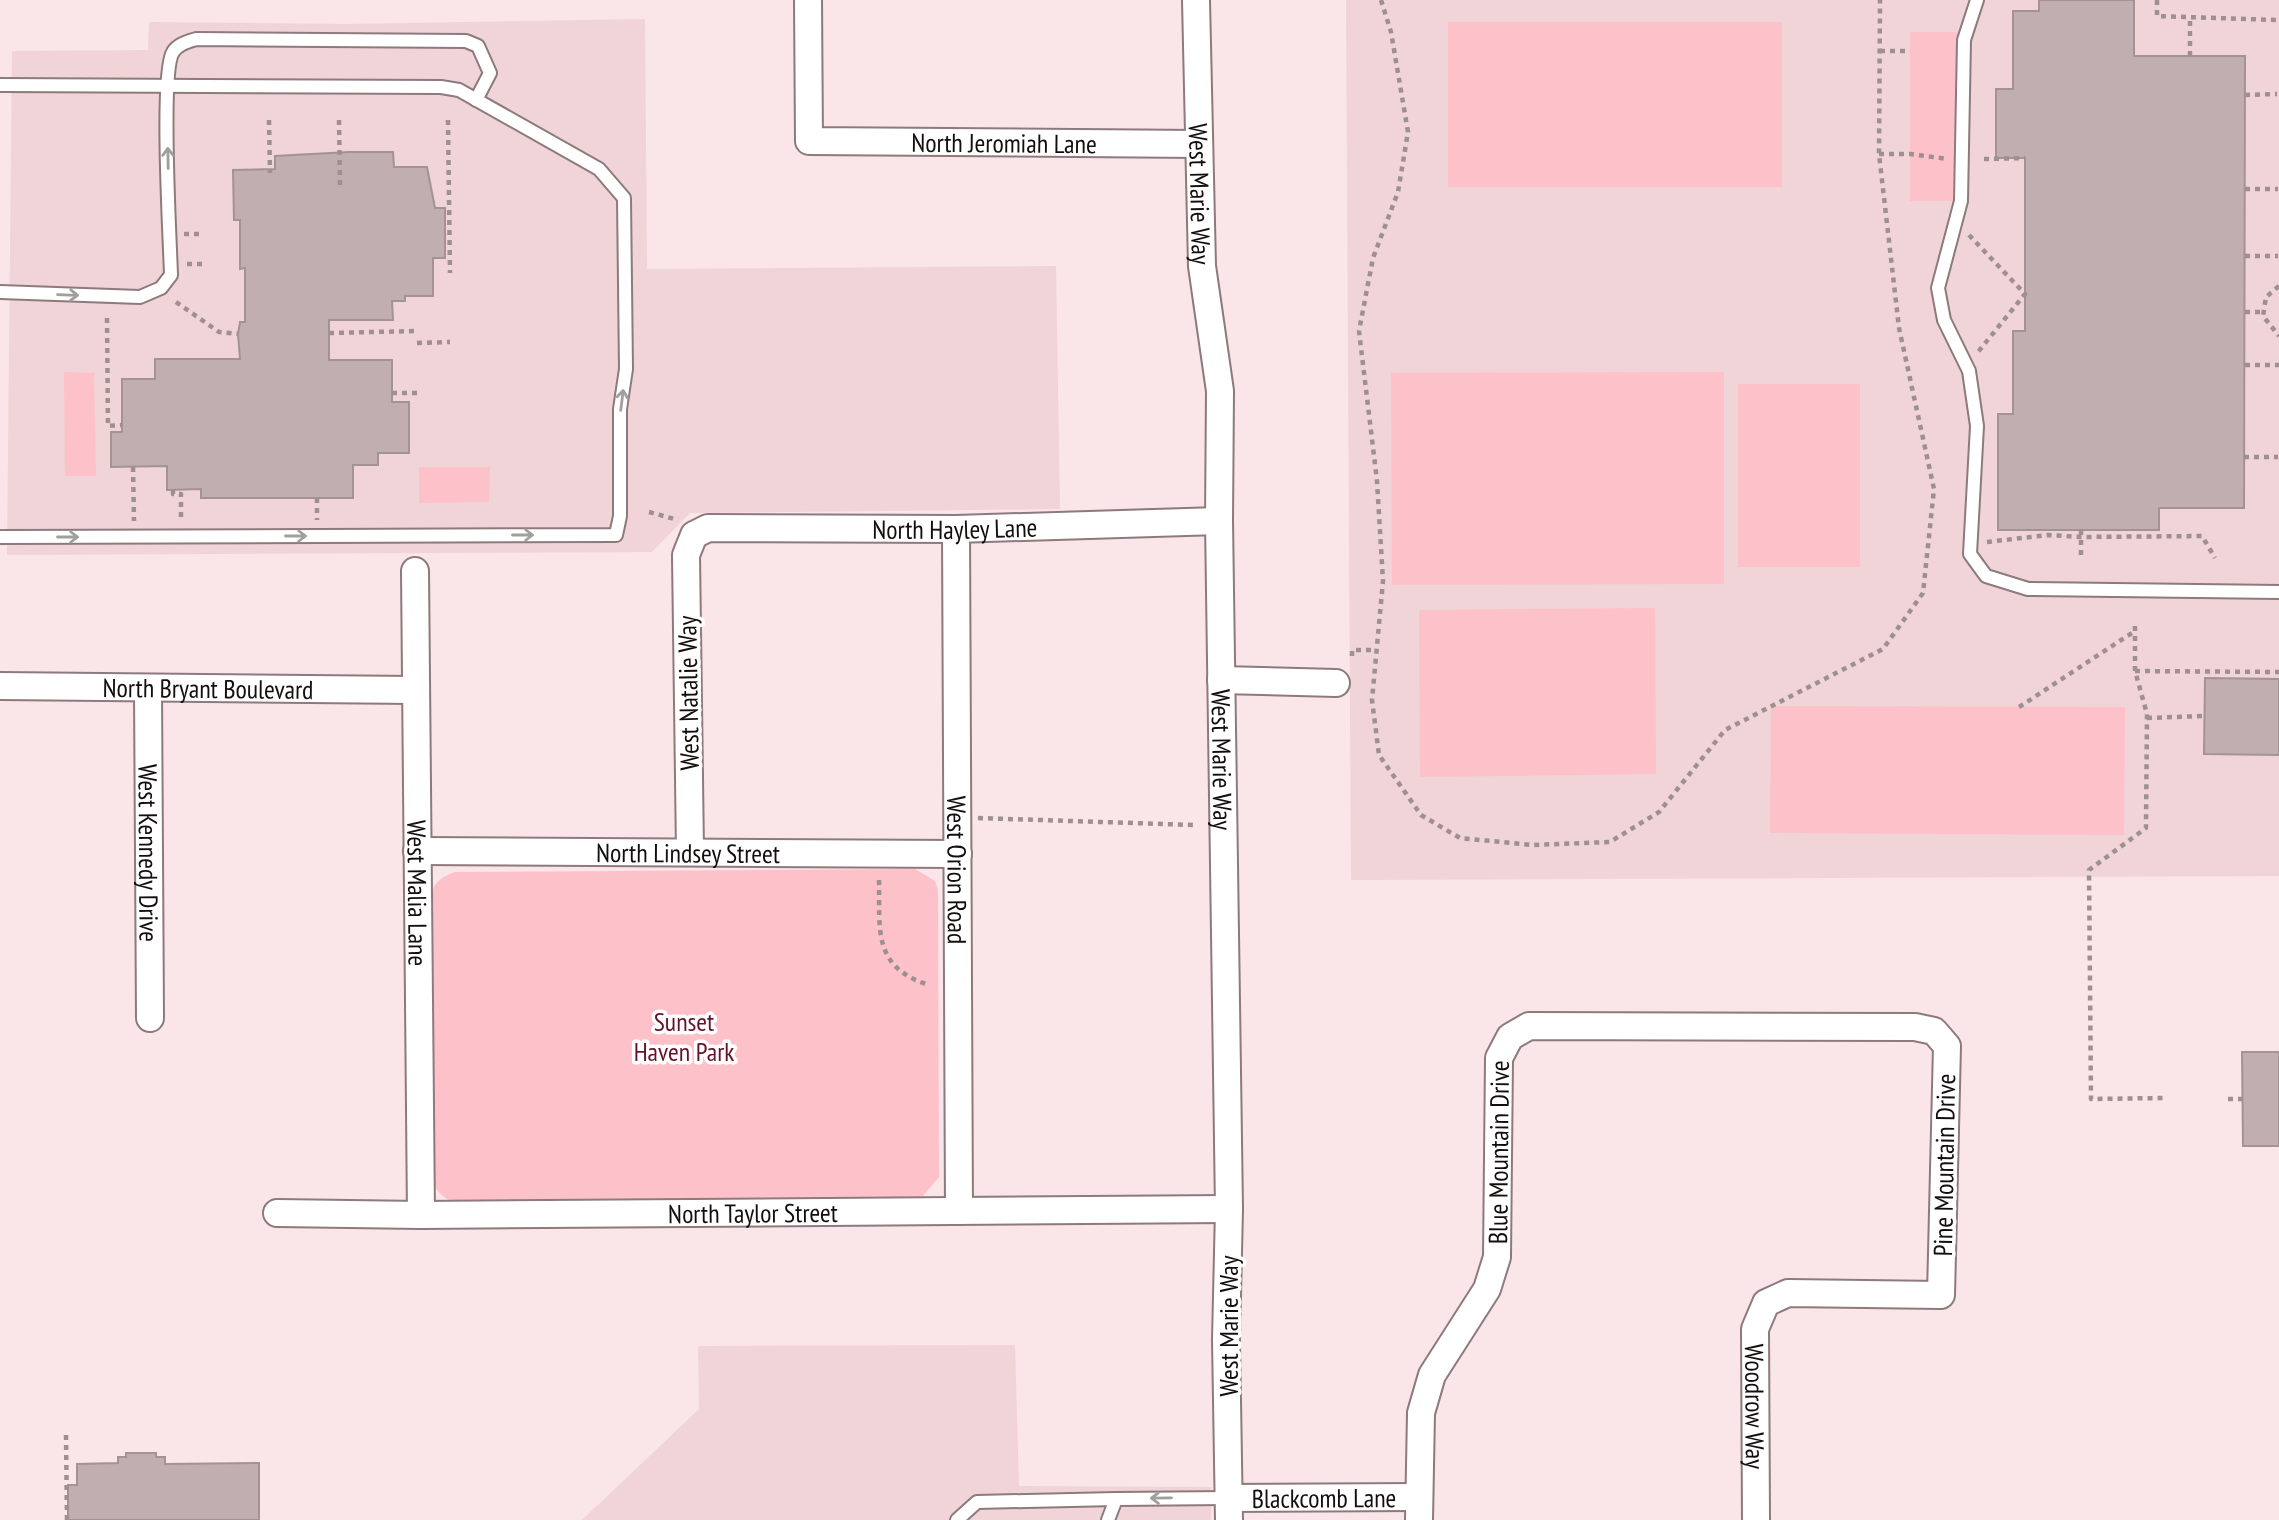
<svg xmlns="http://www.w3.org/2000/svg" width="2279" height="1520" font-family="'PT Sans Narrow',sans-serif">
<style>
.built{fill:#f0d4d7}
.green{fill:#fdc1c9}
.building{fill:#c1aeb0;stroke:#a49294;stroke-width:2}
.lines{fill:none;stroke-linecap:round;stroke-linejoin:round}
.lane-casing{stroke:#8c7a7c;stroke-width:16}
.street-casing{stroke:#8c7a7c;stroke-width:30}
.path{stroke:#9e8f90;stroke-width:4.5;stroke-dasharray:5 5;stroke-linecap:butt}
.lane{stroke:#fff;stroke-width:12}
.street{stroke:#fff;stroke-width:26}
.oneway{stroke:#a19e9e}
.labels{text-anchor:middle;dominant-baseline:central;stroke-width:7;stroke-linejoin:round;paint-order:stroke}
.street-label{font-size:26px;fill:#130d0d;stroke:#fff}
.park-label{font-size:26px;fill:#651329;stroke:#fff}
</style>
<rect width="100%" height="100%" fill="#fae5e8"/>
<!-- built -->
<g class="built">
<polygon points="1346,0 2279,0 2279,876 1351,880"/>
<polygon points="645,19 647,269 1056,266 1060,509 690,513 652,552 7,555 12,51 148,50 149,22 348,24"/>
<polygon points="1015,1345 1019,1486 1211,1487 1211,1520 582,1520 699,1409 698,1346"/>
</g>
<!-- green -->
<g class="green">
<rect x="1448" y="22" width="334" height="165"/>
<rect x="1910" y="32" width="51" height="169"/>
<polygon points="64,372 94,373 96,476 65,476"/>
<polygon points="1724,372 1724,584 1392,585 1391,373"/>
<rect x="1738" y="384" width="122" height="183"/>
<polygon points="419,467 490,467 489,502 419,503"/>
<polygon points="1655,608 1656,774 1420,777 1419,610"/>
<polygon points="1771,706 2125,707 2124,835 1770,833"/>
<path d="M915 869 935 881 938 890 939 1177 921 1198 907 1201 459 1203C445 1200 439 1194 432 1182L429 899C433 884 440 877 455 872Z"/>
</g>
<!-- building -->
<g class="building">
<polygon points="2039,0 2134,0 2134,56 2245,56 2244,508 2159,508 2159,530 1998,530 1998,414 2013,414 2013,331 2025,331 2025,158 1996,158 1996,89 2013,89 2013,11 2039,11"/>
<polygon points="349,152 393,152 394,167 427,167 435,208 445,208 445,258 433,258 433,296 405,296 405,301 392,301 393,320 329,320 329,360 392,360 392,402 409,402 409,453 378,453 378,465 353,465 353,498 201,498 201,489 167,490 167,466 111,467 111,432 122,432 122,379 155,379 155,359 240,359 238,334 240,322 245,322 245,268 240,269 240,220 234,220 233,170 275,169 275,156"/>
<polygon points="2205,678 2279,679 2279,755 2204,754"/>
<polygon points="2242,1052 2279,1052 2279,1146 2243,1146"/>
<polygon points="126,1453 156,1453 156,1457 165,1457 165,1464 259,1463 259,1520 68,1520 68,1485 77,1485 77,1464 118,1463 118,1457 126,1457"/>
</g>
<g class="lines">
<defs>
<g id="lane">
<polyline points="1977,0 1964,40 1961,201 1938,288 1944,320 1969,371 1977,426 1970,554 1986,576 2028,589 2279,592"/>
<polyline points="0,85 441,87 459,90 599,169 624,198 626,369 620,409 620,516 616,535 0,537"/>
<path d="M0 292 140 297 161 288 171 275C170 240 160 72 173 52 178 44 187 42 196 39L466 41 478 46 490 73 476 100"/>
<polyline points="957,1520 977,1502 1116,1499"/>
<polyline points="1108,1520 1116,1499 1228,1498"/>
</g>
<g id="street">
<path id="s1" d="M808 0 809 141 1199 144"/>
<path id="s2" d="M1196 0 1202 266 1220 391 1219 521 1229 1209 1226 1340 1229 1520"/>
<path id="s3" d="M956 529 959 1211"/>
<path id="s4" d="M415 571 421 1215"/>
<polyline points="1221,680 1336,683"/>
<path id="s5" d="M0 686 415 690"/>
<path id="s6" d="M148 689 150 1018"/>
<path id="s7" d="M417 851 958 854"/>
<path id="s8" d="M690 852 686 555 694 535 708 528 956 529 1219 521"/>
<path id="s9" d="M277 1213 421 1215 1229 1209"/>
<path id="s10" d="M1228 1498 1419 1497"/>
<path id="s11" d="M1419 1520 1421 1413 1432 1375 1487 1289 1497 1257 1499 1058 1510 1037 1529 1026 1915 1027 1934 1031 1947 1046 1941 1295 1788 1293 1766 1303 1755 1329 1756 1520"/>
</g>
</defs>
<!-- lane casing -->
<use href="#lane" class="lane-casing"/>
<!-- street casing -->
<use href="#street" class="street-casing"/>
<!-- path -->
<g class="path">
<polyline points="1381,0 1391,32 1408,132 1398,192 1373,258 1359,331 1377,481 1383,581 1372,700 1379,755 1421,815 1460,838 1532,845 1610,842 1659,812 1725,730 1883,649 1923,593 1934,489 1899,328 1879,154 1880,0"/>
<polyline points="2157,0 2157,16 2277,20"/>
<polyline points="1880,51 1910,51"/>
<polyline points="2190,56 2190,18"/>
<polyline points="2245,95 2277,94"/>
<polyline points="269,120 270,173"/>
<polyline points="339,120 340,185"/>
<polyline points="448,120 450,273"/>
<polyline points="1879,154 1910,154 1948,159"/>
<polyline points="1984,159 2025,158"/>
<polyline points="2245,189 2278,189"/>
<polyline points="184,234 204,234"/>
<polyline points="1969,235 2025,294 1978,352"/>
<polyline points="2245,256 2278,256"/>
<polyline points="187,264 204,264"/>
<polyline points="2279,286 2266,297 2263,316 2279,336"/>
<polyline points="176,302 219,332 238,334"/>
<polyline points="2245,312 2264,312"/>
<polyline points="107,318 108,426 122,425"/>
<polyline points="329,333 417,331"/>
<polyline points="417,343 450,342"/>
<polyline points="2245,365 2279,365"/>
<polyline points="392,393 417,393"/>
<polyline points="2244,457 2278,457"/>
<polyline points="133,467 134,521"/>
<polyline points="173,490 173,494 181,494 181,521"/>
<polyline points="317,498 317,520"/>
<polyline points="649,512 678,520"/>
<polyline points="2081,530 2081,560"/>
<polyline points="1987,542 2048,535 2081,537 2202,536 2215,558"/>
<polyline points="2135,626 2135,671 2147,714 2146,828 2089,870 2091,1099 2163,1098"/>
<polyline points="1352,656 1352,650 1376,650"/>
<polyline points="2135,671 2279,672"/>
<polyline points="2019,707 2135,631"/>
<polyline points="2147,718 2204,716"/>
<polyline points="978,818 1194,825"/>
<path d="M879 880C880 928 872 966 926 984"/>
<polyline points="2228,1099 2243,1099"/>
<polyline points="66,1435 67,1520"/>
</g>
<!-- lane -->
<use href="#lane" class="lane"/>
<!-- street -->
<use href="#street" class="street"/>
</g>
<!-- one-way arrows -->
<defs><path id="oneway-shaft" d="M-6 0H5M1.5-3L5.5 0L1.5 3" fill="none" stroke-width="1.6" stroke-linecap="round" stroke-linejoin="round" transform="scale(1.75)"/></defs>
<g class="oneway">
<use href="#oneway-shaft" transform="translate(168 158) rotate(-91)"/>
<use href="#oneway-shaft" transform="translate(68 295) rotate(2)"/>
<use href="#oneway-shaft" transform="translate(622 400) rotate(-83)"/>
<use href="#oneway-shaft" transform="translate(523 535)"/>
<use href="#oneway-shaft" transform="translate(296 536)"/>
<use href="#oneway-shaft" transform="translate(68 537)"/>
<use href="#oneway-shaft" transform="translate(1161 1498) rotate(179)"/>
</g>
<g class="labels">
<!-- street labels -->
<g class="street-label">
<text stroke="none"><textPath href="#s1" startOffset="336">North Jeromiah Lane</textPath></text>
<text stroke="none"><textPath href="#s2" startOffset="194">West Marie Way</textPath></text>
<text stroke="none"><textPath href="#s8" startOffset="581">North Hayley Lane</textPath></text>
<text stroke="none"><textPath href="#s5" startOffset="208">North Bryant Boulevard</textPath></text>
<text transform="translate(688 693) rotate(-91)">West Natalie Way</text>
<text stroke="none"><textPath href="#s2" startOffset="761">West Marie Way</textPath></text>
<text stroke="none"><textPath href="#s7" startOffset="271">North Lindsey Street</textPath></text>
<text stroke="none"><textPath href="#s6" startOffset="164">West Kennedy Drive</textPath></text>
<text stroke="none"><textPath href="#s3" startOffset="341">West Orion Road</textPath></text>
<text stroke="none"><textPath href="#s4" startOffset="322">West Malia Lane</textPath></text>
<text stroke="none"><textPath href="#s11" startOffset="387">Blue Mountain Drive</textPath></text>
<text transform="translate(1944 1165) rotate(-89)">Pine Mountain Drive</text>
<text stroke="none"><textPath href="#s9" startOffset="476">North Taylor Street</textPath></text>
<text transform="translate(1228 1326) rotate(-90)">West Marie Way</text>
<text stroke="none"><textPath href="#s11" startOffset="1484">Woodrow Way</textPath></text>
<text stroke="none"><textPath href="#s10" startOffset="96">Blackcomb Lane</textPath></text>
</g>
<!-- park labels -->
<g class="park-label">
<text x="684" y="1021">Sunset<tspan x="684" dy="30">Haven Park</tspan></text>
</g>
</g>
</svg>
